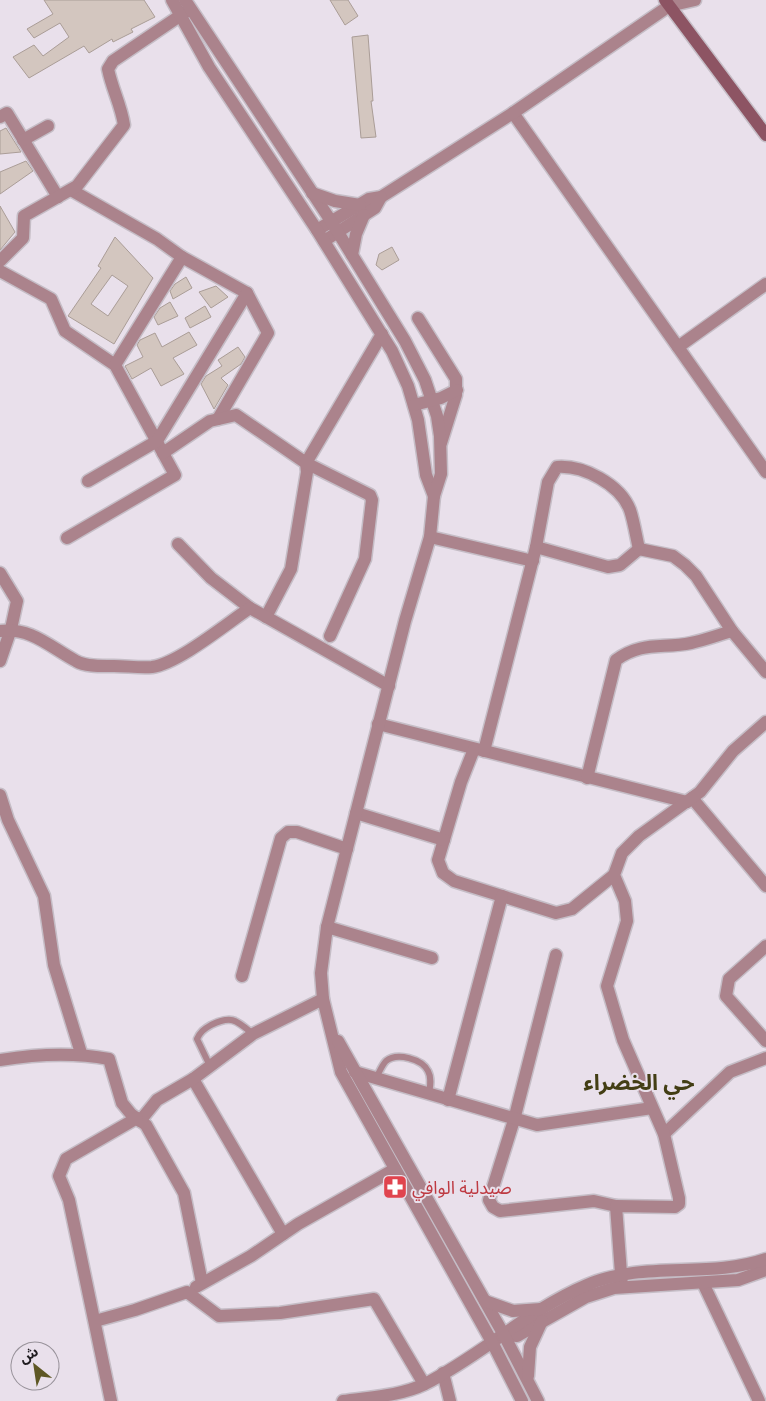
<svg xmlns="http://www.w3.org/2000/svg" width="766" height="1401" font-family="'Roboto Condensed','Noto Sans Arabic',sans-serif">
<style>
.building{fill:#d3c6bf;stroke:#aa9d97;fill-rule:evenodd}
.lines{fill:none;stroke-linecap:round;stroke-linejoin:round}
.service-casing{stroke:#c5bdc6;stroke-width:9}
.minor-casing{stroke:#c5bdc6;stroke-width:15}
.tertiary-casing{stroke:#c5bdc6;stroke-width:15}
.secondary-casing{stroke:#c5bdc6;stroke-width:15}
.service{stroke:#ab838c;stroke-width:6}
.minor{stroke:#ab838c;stroke-width:12}
.tertiary{stroke:#ab838c;stroke-width:12}
.secondary{stroke:#8d5463;stroke-width:12}
.labels{text-anchor:middle;dominant-baseline:central;stroke-width:4;stroke-linejoin:round;paint-order:stroke}
.health-label{font-size:18px;fill:#be3a42;stroke:#e9e0eb;text-anchor:start}
.district-label{font-size:22px;font-weight:bold;fill:#433e14;stroke:#e9e0eb}
</style>
<rect width="100%" height="100%" fill="#e9e0eb"/>
<!-- building -->
<g class="building">
<polygon points="44,0 144,0 155,17 131,29 133,32 113,42 112,39 89,53 84,46 29,78 13,57 34,45 43,56 69,37 60,23 34,38 27,29 53,14"/>
<polygon points="330,0 348,0 358,16 345,25"/>
<polygon points="368,35 373,101 371,101 376,137 361,138 352,37"/>
<polygon points="6,128 21,152 0,154 0,131"/>
<polygon points="26,161 33,171 0,194 0,172"/>
<polygon points="0,206 15,232 0,250"/>
<path d="M115 237 153 278 114 344 68 316 101 268 98 266ZM112 275 128 286 108 316 91 304Z"/>
<polygon points="392,247 399,260 382,270 376,265 379,254"/>
<polygon points="186,277 192,288 173,299 170,291 175,284"/>
<polygon points="216,286 228,297 211,308 199,292"/>
<polygon points="170,302 178,316 158,325 154,317 160,308"/>
<polygon points="205,306 211,317 190,328 185,318"/>
<polygon points="189,332 197,345 173,358 184,374 161,386 151,368 132,379 125,366 143,357 137,345 140,340 155,333 162,347"/>
<polygon points="238,347 245,357 241,364 221,378 228,385 214,409 201,384 206,376 222,366 218,360"/>
</g>
<g class="lines">
<defs>
<g id="service">
<path d="M210 1066 197 1039C200 1032 204 1029 211 1025 232 1015 236 1020 253 1034"/>
<path d="M376 1078C379 1073 382 1065 386 1061 397 1052 422 1059 428 1071 432 1078 430 1087 429 1094"/>
</g>
<g id="minor">
<polyline points="513,113 766,472"/>
<polyline points="0,117 7,113 58,197"/>
<polyline points="23,140 48,126"/>
<polyline points="71,190 157,239 182,257"/>
<polyline points="317,230 369,199 381,197 513,113 669,6 695,0"/>
<polyline points="324,241 375,208 381,197"/>
<path d="M0 261 23 238 24 216 77 186 124 125C121 105 112 89 108 69L113 61 190 9"/>
<polyline points="0,271 51,299 65,331 115,365 175,475 67,538"/>
<polyline points="418,318 456,379 456,395 441,443"/>
<polyline points="678,347 766,284"/>
<polyline points="115,365 182,257 247,293 268,333 218,419"/>
<polyline points="163,453 210,421 236,415 306,463 307,472 291,569 266,617"/>
<polyline points="88,481 157,441 247,293"/>
<polyline points="430,537 533,561"/>
<polyline points="178,544 211,578 250,608 389,686"/>
<polyline points="536,547 608,567 620,565 639,549 673,556 685,565 696,576 732,631 766,672"/>
<polyline points="0,573 17,601 11,629 0,661"/>
<path d="M0 631C31 627 50 647 76 661 86 667 102 666 114 666 126 666 140 668 152 667 179 663 226 624 250 608"/>
<polyline points="330,636 365,559 372,500 370,495 306,463 382,334"/>
<polyline points="378,724 687,802"/>
<polyline points="474,749 461,782 438,860 443,873 454,881 556,913 572,909 614,875"/>
<path d="M484 751 536 547 548 482 557 467C583 465 620 484 630 510 634 522 636 536 639 549"/>
<path d="M587 778 616 660C642 641 662 649 691 643 705 640 718 635 732 631"/>
<polyline points="0,795 8,820 44,896 54,965 81,1053"/>
<polyline points="692,798 766,886"/>
<polyline points="356,813 444,840"/>
<polyline points="327,927 432,958"/>
<polyline points="766,946 729,979 726,996 766,1041"/>
<polyline points="556,955 514,1120 489,1200 493,1207 500,1211 594,1201 616,1206"/>
<polyline points="242,976 281,838 288,832 297,832 347,849"/>
<path d="M0 1060C37 1054 72 1052 109 1059L122 1103 131 1114 146 1125 184 1193 202 1283"/>
<polyline points="355,1072 537,1125 652,1108"/>
<polyline points="193,1079 283,1234"/>
<polyline points="448,1100 502,896"/>
<polyline points="140,1121 157,1100 193,1079 253,1034 323,999"/>
<polyline points="664,1134 730,1072 766,1058"/>
<polyline points="703,1283 759,1401"/>
<polyline points="196,1287 251,1256 298,1224 395,1169"/>
<polyline points="622,1287 616,1206 675,1207 679,1204 679,1198 664,1134 623,1040 607,986 627,921 625,901 614,875 622,853 639,836 700,792 733,751 766,722"/>
<polyline points="95,1321 135,1310 187,1292 219,1316 280,1313 374,1299 424,1384"/>
<polyline points="504,1335 517,1336 586,1297 614,1288 738,1280 766,1270"/>
<polyline points="443,1373 450,1401"/>
<polyline points="111,1401 69,1200 59,1176 66,1159 137,1118"/>
<path d="M343 1401C370 1397 400 1396 425 1384 482 1355 528 1310 587 1285 644 1260 708 1279 766 1259"/>
</g>
<g id="tertiary">
<polyline points="172,0 209,67 317,230 392,351 408,386 418,420 426,475 434,496"/>
<polyline points="185,0 331,221 405,341 425,380 437,416 440,436 441,474 434,496 430,537 405,621 327,927 321,973 323,999 341,1072 492,1342 522,1401"/>
<polyline points="312,193 335,201 360,205"/>
<polyline points="352,255 356,234 364,215"/>
<polyline points="414,405 441,398 457,390"/>
<polyline points="338,1041 504,1335 538,1401"/>
<polyline points="485,1301 513,1311 541,1309"/>
<polyline points="528,1376 530,1347 542,1321"/>
</g>
<polyline id="secondary" points="665,0 766,135"/>
</defs>
<!-- service casing -->
<use href="#service" class="service-casing"/>
<!-- minor casing -->
<use href="#minor" class="minor-casing"/>
<!-- tertiary casing -->
<use href="#tertiary" class="tertiary-casing"/>
<!-- secondary casing -->
<use href="#secondary" class="secondary-casing"/>
<!-- service -->
<use href="#service" class="service"/>
<!-- minor -->
<use href="#minor" class="minor"/>
<!-- tertiary -->
<use href="#tertiary" class="tertiary"/>
<!-- secondary -->
<use href="#secondary" class="secondary"/>
</g>
<!-- icons -->
<defs>
<symbol id="pharmacy-square" viewBox="-11 -11 22 22"><rect x="-9" y="-9" width="18" height="18" rx="4" fill="#e0444e" stroke="#e9e0eb"/><path d="M-2-6h4v4h4v4h-4v4h-4v-4h-4v-4h4Z" fill="#fff"/></symbol>
</defs>
<g fill-rule="evenodd">
<use href="#pharmacy-square" x="381" y="1173" width="28" height="28"/>
</g>
<g class="labels">
<!-- health labels -->
<g class="health-label">
<text x="412" y="1187">صيدلية الوافي</text>
</g>
<!-- district labels -->
<g class="district-label">
<text x="639" y="1082">حي الخضراء</text>
</g>
</g>
<!-- north arrow -->
<g transform="translate(35 1366) rotate(330)"><circle r="24" fill="#e9e0eb" stroke="#98929a"/>
<path d="M0-4L9 19L0 12L-9 19Z" fill="#5e5724"/>
<text y="-8" font-size="14" font-weight="bold" text-anchor="middle" fill="#1f1c20">ش</text>
</g>
</svg>
